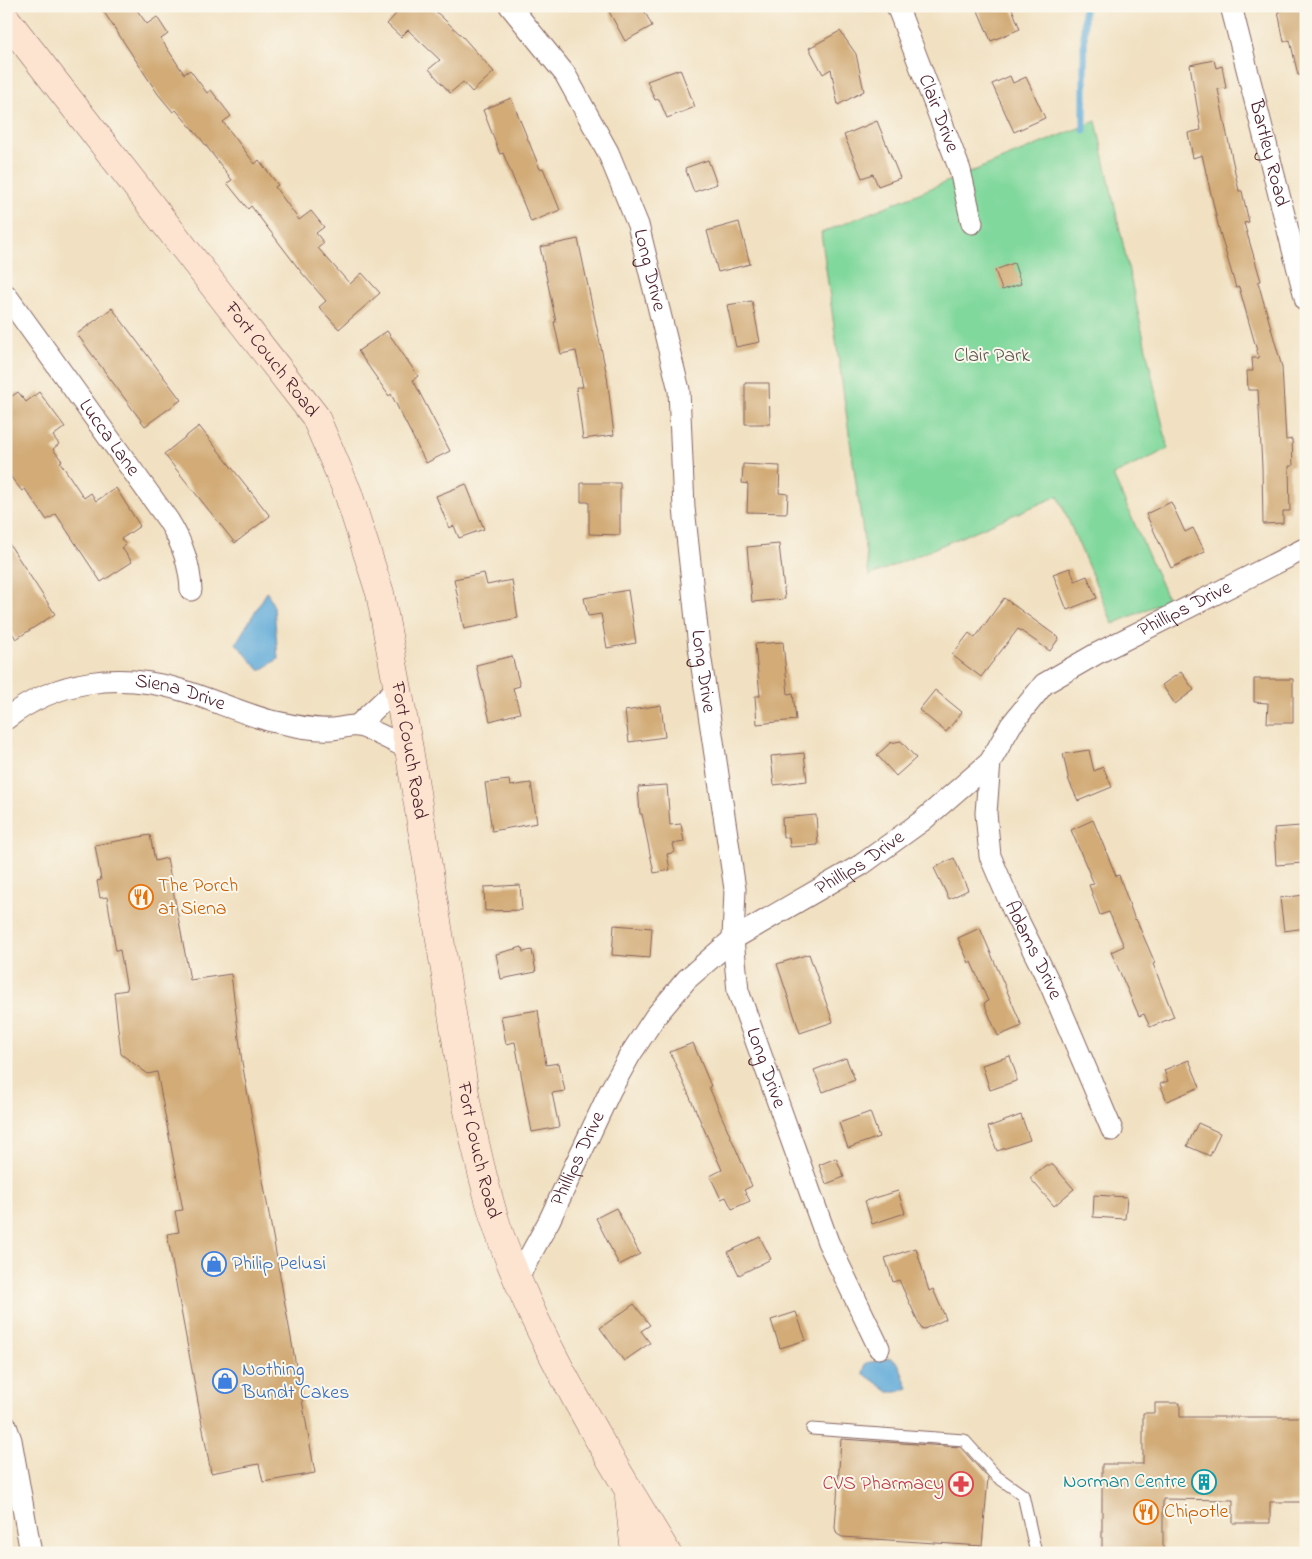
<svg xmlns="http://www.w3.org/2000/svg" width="1312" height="1559" font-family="'Indie Flower',sans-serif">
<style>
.green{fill:#81d89d;stroke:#667c64}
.water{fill:#60aad8;stroke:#556482}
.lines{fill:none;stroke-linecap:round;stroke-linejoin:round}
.stream{stroke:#60aad8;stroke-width:7}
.building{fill:#d2ab77}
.lane-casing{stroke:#846360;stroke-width:13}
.street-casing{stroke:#846360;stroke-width:23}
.secondary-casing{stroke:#846360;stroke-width:29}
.lane{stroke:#fff;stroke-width:11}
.street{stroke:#fff;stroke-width:21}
.secondary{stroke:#fde4d1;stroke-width:28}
.labels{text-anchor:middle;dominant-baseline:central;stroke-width:4;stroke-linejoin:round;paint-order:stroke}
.street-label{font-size:20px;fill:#4a1f2b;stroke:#fbf7ec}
.park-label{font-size:20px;fill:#5a564d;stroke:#fbf7ec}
.food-label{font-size:20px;fill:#c56008;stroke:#fbf7ec;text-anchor:start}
.shop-label{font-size:20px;fill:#366cbe;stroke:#fbf7ec;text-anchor:start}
.culture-label{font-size:20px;fill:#0d838f;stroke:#fbf7ec;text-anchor:end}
.health-label{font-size:20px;fill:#be3a42;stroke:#fbf7ec;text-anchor:end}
</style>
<rect width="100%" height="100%" fill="#fbf7ec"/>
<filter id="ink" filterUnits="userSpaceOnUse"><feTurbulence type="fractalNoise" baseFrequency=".02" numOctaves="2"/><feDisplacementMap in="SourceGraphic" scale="10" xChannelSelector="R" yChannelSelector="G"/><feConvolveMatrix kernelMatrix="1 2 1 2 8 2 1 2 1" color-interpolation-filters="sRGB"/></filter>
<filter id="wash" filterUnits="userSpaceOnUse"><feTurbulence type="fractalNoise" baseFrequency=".0096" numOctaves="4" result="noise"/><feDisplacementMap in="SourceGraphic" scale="20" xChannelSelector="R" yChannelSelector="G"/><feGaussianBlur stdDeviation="1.12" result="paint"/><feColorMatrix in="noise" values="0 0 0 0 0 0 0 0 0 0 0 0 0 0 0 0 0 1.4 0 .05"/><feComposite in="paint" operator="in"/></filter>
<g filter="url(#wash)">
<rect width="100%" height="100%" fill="#f1e1c2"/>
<!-- green -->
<polygon class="green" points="1096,121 1168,449 1113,475 1168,600 1113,624 1058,496 869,576 821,233"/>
<!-- water -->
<g class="water">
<polygon points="267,592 274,607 278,659 260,671 236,643"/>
<polygon points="891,1358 898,1363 908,1388 897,1392 889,1392 863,1373 866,1363"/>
</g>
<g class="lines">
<!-- stream -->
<polyline class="stream" points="1084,130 1084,6"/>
</g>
<g id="blocks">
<!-- building -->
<g class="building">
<polygon points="100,6 134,6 147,24 157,17 168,34 161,39 184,74 190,70 207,93 211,90 231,116 223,122 255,164 259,160 278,185 275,187 299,220 311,211 324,227 316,233 324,243 318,248 350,284 362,273 380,293 339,329 319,307 326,301 302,273 251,206 248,209 227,183 232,180 201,139 176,110 173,112 158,94"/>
<polygon points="403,6 430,6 462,36 494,72 472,92 463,82 450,93 429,69 440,60 408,30 401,37 387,24"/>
<polygon points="606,6 642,6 652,26 625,41"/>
<polygon points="976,6 1011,6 1020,29 991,41"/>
<polygon points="1300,6 1306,6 1306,75 1298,75 1290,40 1284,42 1278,11"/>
<polygon points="840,31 856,54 864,91 838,105 831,69 823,74 809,48"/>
<polygon points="1214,60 1216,68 1222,66 1226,88 1218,89 1225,125 1239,191 1242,191 1249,222 1244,223 1261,281 1258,282 1282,367 1286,440 1292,439 1293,466 1289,466 1290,511 1283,511 1283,523 1263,524 1262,467 1258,390 1248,390 1247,371 1253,371 1252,358 1259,358 1239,287 1236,288 1219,229 1202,155 1193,158 1188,133 1201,130 1190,65"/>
<polygon points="680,69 695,107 667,118 659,99 655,100 647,81"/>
<polygon points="1010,76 1013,83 1026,77 1045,118 1014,132 992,84"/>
<polygon points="511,98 540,169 543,168 560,210 531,222 503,153 500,154 483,110"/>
<polygon points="877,121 900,178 878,186 873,174 862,178 844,135"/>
<polygon points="708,160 717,184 694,192 685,168"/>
<polygon points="739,222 750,264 718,272 707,231"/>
<polygon points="578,239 607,376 614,435 583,439 576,387 583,387 576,351 561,354 554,322 556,322 540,247"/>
<polygon points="1014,263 1021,284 1002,290 995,270"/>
<polygon points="752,301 760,342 736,347 727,305"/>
<polygon points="112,308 181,400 145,426 77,334"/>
<polygon points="387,331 418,376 413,380 450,451 426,463 391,394 389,396 358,351"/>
<polygon points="745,383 769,383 770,424 745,424"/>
<polygon points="18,392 26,402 39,392 65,427 53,436 59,444 53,449 62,461 60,462 84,498 91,493 96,501 116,488 140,526 121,539 126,545 122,548 132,562 101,582 56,514 47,520 25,489 22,491 6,471 6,400"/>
<polygon points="199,426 270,516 235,543 164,454"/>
<polygon points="743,464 780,466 779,493 788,494 787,513 747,512 748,484 742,483"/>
<polygon points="581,483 620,483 620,535 589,534 589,502 581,502"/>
<polygon points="466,484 484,529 459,538 454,526 449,528 436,496"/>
<polygon points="1171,502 1185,532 1193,528 1205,552 1171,568 1146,514"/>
<polygon points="6,539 55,614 16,639 6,623"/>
<polygon points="779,544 785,599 752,602 747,547"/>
<polygon points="1070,568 1075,581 1087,576 1097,598 1067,610 1053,574"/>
<polygon points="484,573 487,585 512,580 518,618 464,629 454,579"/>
<polygon points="628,590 636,643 607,648 601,614 588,616 584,598"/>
<polygon points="1004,598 1059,638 1050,651 1018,629 981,677 952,655 969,633 975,638"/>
<polygon points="783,642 788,694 793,693 796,720 757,724 755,696 760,696 755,644"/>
<polygon points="512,656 520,686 513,688 520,713 490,721 476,665"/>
<polygon points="1181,672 1194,690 1175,704 1162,685"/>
<polygon points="1254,679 1293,679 1293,723 1267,723 1268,703 1254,702"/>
<polygon points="935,690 962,712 946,732 919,710"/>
<polygon points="661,705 665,737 629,742 625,711"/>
<polygon points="901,741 916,758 896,776 877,755 890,743"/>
<polygon points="1089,750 1094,771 1103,767 1112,787 1078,801 1069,781 1063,754"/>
<polygon points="804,753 807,781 774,785 771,756"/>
<polygon points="509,780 510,786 531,783 537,823 492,831 485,783"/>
<polygon points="667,785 670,825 681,824 684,842 673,844 675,852 667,854 670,870 654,873 642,814 640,814 638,787"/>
<polygon points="816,815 818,845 790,847 789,837 783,838 782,818"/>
<polygon points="1093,820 1116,876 1119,875 1135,920 1136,919 1155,963 1153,964 1174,1017 1150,1027 1144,1014 1139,1016 1111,952 1124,946 1109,912 1100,915 1089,885 1094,884 1071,830"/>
<polygon points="1301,826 1303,863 1276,865 1274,828"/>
<polygon points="150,835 155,861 167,858 190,980 231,974 242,1062 315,1473 263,1482 259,1464 211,1473 167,1234 179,1232 175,1211 183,1210 157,1072 148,1074 121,1054 114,992 127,990 120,950 116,951 107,897 100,898 97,881 101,880 95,845"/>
<polygon points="954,858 968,890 949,899 934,868"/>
<polygon points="520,885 522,910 485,911 484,887"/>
<polygon points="1304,895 1306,928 1284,931 1280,898"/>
<polygon points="614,925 652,928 650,958 612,955"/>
<polygon points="980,928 1022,1026 998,1036 984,1003 988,1001 971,962 969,963 958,938"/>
<polygon points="522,947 523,952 532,950 536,972 501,979 496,954"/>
<polygon points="809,954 833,1022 800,1033 777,964"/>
<polygon points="538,1010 546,1065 559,1063 565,1091 552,1093 559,1127 532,1132 515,1042 506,1044 501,1016"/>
<polygon points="693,1043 711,1086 709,1087 752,1186 744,1190 750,1201 732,1209 726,1197 721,1199 710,1176 722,1170 670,1052"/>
<polygon points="1010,1056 1016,1074 1016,1081 990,1090 982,1065"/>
<polygon points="846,1058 855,1080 823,1092 814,1070"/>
<polygon points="1189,1060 1200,1087 1167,1101 1160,1084 1168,1081 1164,1070"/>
<polygon points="870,1112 879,1137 848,1148 839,1123"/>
<polygon points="1021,1115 1030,1140 997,1151 988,1127"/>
<polygon points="1198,1123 1220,1133 1210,1156 1187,1146"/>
<polygon points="836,1158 844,1177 826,1184 819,1165"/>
<polygon points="1046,1165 1053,1165 1074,1189 1054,1206 1030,1178"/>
<polygon points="898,1191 905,1213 872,1224 865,1201"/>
<polygon points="1094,1195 1127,1197 1125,1219 1093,1217"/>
<polygon points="616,1208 640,1254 619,1265 596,1218"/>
<polygon points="760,1237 771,1259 739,1275 728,1252"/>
<polygon points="916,1248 929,1291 933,1289 946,1319 922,1330 899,1280 893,1282 885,1258"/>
<polygon points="634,1304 650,1325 641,1331 650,1343 624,1361 600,1328"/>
<polygon points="796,1312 806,1340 780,1348 771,1320"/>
<polygon points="1155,1403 1180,1403 1180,1417 1306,1417 1306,1502 1270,1502 1270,1523 1233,1523 1233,1500 1163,1499 1163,1553 1102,1553 1102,1464 1143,1464 1143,1413 1155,1413"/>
<polygon points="841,1439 960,1447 988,1478 982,1546 842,1537 837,1534 835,1528"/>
</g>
</g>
</g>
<g filter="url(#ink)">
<use href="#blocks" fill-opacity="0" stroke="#846360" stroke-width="1"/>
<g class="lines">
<defs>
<polyline id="lane" points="812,1429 964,1440 996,1476 1023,1495 1036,1553"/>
<g id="street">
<path id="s1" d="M510 6 565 74 608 152 638 225 679 390 684 508 699 647 735 889 733 939 738 991 828 1242 879 1348"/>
<path id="s2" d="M897 6 960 170 972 223"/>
<path id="s3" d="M1231 6 1306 301"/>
<path id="s4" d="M6 295 168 520C182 542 190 564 191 590"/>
<path id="s5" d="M6 719C57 679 120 672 181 690 211 699 241 713 271 721 290 725 311 730 331 729 339 729 349 725 357 726 365 726 399 744 409 749"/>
<polyline points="358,725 397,688"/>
<path id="s6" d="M990 762 986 813 990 856 1014 912 1050 984 1112 1130"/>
<path id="s7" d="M517 1279 549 1221 610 1091 630 1055 655 1017 687 979 733 939 861 865 922 821 990 762 1011 725 1044 684 1096 654 1306 548"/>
<polyline points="6,1426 11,1440 31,1553"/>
</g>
<g id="secondary">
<path id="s8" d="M6 19 315 416 348 493 380 593 409 749 467 1106C475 1144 483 1182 495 1220 505 1252 519 1284 533 1315 572 1397 619 1475 667 1553"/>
<polyline points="629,1497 635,1553"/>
</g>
</defs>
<!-- lane casing -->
<use href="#lane" class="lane-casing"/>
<!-- street casing -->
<use href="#street" class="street-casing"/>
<!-- secondary casing -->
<use href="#secondary" class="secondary-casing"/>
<!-- lane -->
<use href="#lane" class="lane"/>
<!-- street -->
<use href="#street" class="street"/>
<!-- secondary -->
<use href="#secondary" class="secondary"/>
</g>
</g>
<!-- icons -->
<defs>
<symbol id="restaurant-ring" viewBox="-11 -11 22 22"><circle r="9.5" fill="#fbf7ec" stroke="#e8710a" stroke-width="1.5"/><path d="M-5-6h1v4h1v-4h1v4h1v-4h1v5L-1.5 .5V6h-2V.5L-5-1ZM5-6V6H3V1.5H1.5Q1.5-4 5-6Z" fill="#e8710a"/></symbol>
<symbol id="shop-ring" viewBox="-11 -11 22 22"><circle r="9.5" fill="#fbf7ec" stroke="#3f7fe0" stroke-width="1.5"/><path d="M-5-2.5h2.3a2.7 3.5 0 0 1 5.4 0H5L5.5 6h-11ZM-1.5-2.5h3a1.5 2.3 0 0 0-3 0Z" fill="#3f7fe0"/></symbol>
<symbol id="building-ring" viewBox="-11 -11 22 22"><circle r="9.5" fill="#fbf7ec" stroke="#0f9aa8" stroke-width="1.5"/><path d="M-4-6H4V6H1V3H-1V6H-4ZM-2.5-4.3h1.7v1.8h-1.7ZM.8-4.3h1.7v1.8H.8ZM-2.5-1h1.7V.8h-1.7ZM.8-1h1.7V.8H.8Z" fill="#0f9aa8"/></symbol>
<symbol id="pharmacy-ring" viewBox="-11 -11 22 22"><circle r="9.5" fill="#fbf7ec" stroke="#e0444e" stroke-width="1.5"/><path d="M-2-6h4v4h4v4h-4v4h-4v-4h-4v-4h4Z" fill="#e0444e"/></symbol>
</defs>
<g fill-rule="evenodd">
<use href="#restaurant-ring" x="127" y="883" width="28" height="28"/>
<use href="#shop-ring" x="200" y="1250" width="28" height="28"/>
<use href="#shop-ring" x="211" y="1367" width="28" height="28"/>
<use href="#building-ring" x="1190" y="1468" width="28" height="28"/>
<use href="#pharmacy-ring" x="947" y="1470" width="28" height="28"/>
<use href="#restaurant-ring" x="1132" y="1498" width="28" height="28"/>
</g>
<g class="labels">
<!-- street labels -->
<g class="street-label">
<text stroke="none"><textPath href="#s2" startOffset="115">Clair Drive</textPath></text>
<text stroke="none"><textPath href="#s3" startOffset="152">Bartley Road</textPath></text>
<text stroke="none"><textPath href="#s1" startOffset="302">Long Drive</textPath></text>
<text stroke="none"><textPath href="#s8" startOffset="432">Fort Couch Road</textPath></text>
<text stroke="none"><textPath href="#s4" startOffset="176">Lucca Lane</textPath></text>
<text stroke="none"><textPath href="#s7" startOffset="975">Phillips Drive</textPath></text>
<text stroke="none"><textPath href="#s1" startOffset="708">Long Drive</textPath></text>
<text stroke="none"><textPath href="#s5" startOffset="184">Siena Drive</textPath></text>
<text stroke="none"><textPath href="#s8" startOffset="852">Fort Couch Road</textPath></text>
<text stroke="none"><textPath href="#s7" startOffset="555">Phillips Drive</textPath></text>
<text stroke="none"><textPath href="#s6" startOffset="198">Adams Drive</textPath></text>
<text stroke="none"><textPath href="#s1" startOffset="1112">Long Drive</textPath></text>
<text stroke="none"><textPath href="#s8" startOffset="1258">Fort Couch Road</textPath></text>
<text stroke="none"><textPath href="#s7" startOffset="135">Phillips Drive</textPath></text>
</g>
<!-- park labels -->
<g class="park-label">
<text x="992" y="356">Clair Park</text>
</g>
<!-- food labels -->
<g class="food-label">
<text x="158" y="886">The Porch<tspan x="158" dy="23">at Siena</tspan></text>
<text x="1164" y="1512">Chipotle</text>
</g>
<!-- shop labels -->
<g class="shop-label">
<text x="232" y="1264">Philip Pelusi</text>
<text x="242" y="1370">Nothing<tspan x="242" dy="23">Bundt Cakes</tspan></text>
</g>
<!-- culture labels -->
<g class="culture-label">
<text x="1186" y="1482">Norman Centre</text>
</g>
<!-- health labels -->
<g class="health-label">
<text x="944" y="1484">CVS Pharmacy</text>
</g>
</g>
<!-- margin -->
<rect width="1312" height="1559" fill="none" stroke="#fbf7ec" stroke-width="25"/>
</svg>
